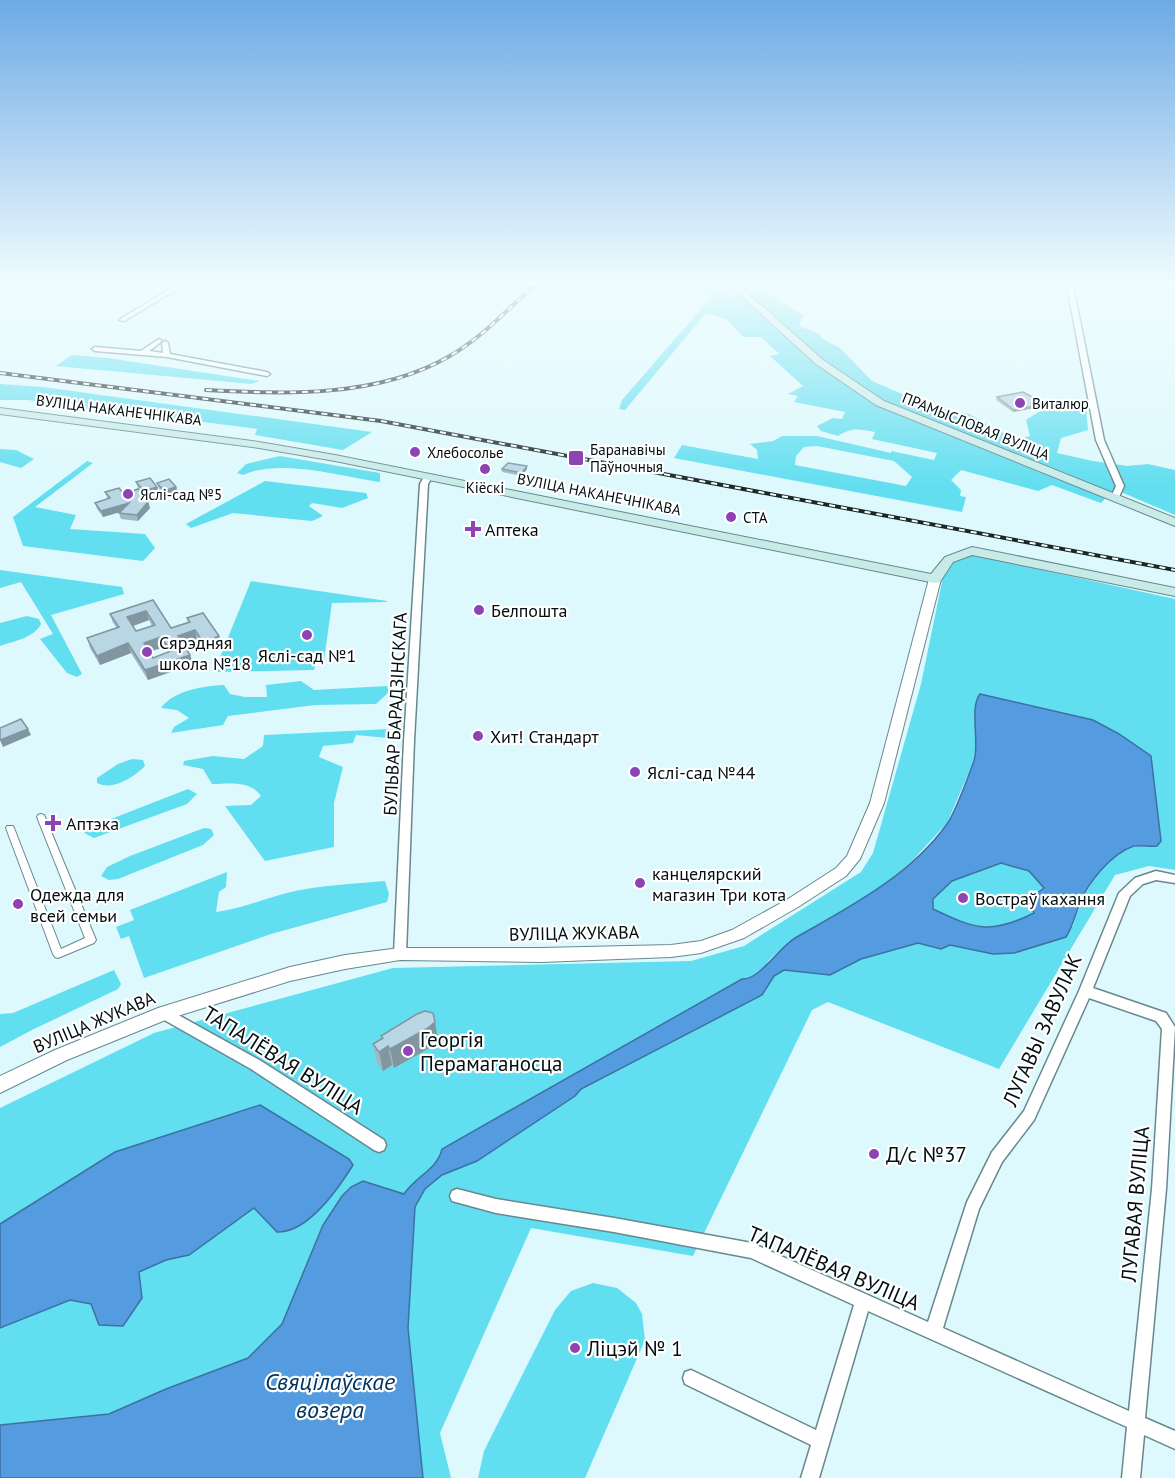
<svg xmlns="http://www.w3.org/2000/svg" width="1175" height="1478" font-family="'PT Sans',sans-serif">
<style>
.green{fill:#61deef;fill-rule:evenodd}
.water{fill:#559be0;stroke:#3c71a2;stroke-width:1.5;fill-rule:evenodd}
.lines{fill:none;stroke-linecap:round;stroke-linejoin:round}
.pedestrian-casing{stroke:#67888d;stroke-width:2}
.minor-casing{stroke:#67888d;stroke-width:3}
.tertiary-casing{stroke:#67888d;stroke-width:2}
.secondary-casing{stroke:#67888d;stroke-width:2}
.primary-casing{stroke:#307f79;stroke-width:2}
.pedestrian{fill:#fff;fill-rule:evenodd}
.minor{fill:#fff;fill-rule:evenodd}
.tertiary{fill:#fff;fill-rule:evenodd}
.secondary{fill:#c8ebe8;fill-rule:evenodd}
.primary{fill:#92d7d0;fill-rule:evenodd}
.rail-casing{stroke:#1a2729;stroke-width:4}
.rail{stroke:#fff;stroke-width:2;stroke-dasharray:6;stroke-linecap:butt}
.wall{fill:#9eb8c4;fill-rule:evenodd}
.shaded-wall{fill:#8196a0}
.building{fill:#b8d6e4;stroke:#8196a0;stroke-width:1.5;fill-rule:evenodd}
.poi-dot{fill:#8e43b4;stroke:#fff;stroke-width:2}
.labels{text-anchor:middle;dominant-baseline:central;stroke-width:4.5;stroke-linejoin:round;paint-order:stroke}
.far-poi-label{font-size:15px;fill:#030e10;stroke:#fff;text-anchor:start}
.far-street-label{font-size:15px;fill:#030e10;stroke:#fff}
.poi-label{font-size:18px;fill:#030e10;stroke:#fff;text-anchor:start}
.street-label{font-size:18px;fill:#030e10;stroke:#fff}
.near-street-label{font-size:21px;fill:#030e10;stroke:#fff}
.near-poi-label{font-size:21px;fill:#030e10;stroke:#fff;text-anchor:start}
.near-water-label{font-size:24px;font-style:italic;fill:#003560;stroke:#fff}
</style>
<rect width="100%" height="100%" fill="#ddf9fd"/>
<!-- green -->
<g class="green">
<path d="M670 281H752C765 293 787 305 803 315L799 326 820 334 821 338 840 348 872 381 932 407 969 414 1016 440 1030 436 1026 420C1047 406 1061 402 1086 406L1088 430 1061 438 1057 453 1093 461 1127 466 1148 464 1175 470V515L1114 489 1101 503 1052 485 1038 491 961 470 951 480 961 490 960 496 966 497 962 512 674 458 682 445 758 459 757 450 750 444 773 441 782 436H817L891 453V451L934 460 937 453 872 439 875 432C859 429 852 427 838 436L821 431 817 426 833 418 842 419 845 412 794 402 798 396 788 394 803 386 770 356 779 354 761 337H743L726 319 706 313 625 410 619 409 622 400 713 295ZM817 446 894 461 912 477 906 486 795 465 796 456 804 447Z"/>
<polygon points="72,355 108,358 260,381 251,384 56,366"/>
<polygon points="0,384 43,387 372,432 343,450 255,435 257,429 102,409 97,411 28,400 0,400"/>
<polygon points="0,449 16,450 34,459 21,468 0,462"/>
<path d="M280 456 380 473V482C340 476 280 458 243 475L237 473 246 464Z"/>
<polygon points="87,461 93,463 35,507 76,515 70,529 145,534 155,548 143,561 23,546 13,517"/>
<polygon points="265,481 366,493 368,498 342,508 312,503 309,506 323,516 312,521 233,513 191,528 186,524"/>
<path d="M973 555 1175 599V870L1149 866 1115 875 999 1069 828 1002 812 1010 693 1256 531 1228 440 1433 451 1478H423L408 1328 415 1207 425 1189 442 1175 477 1161 575 1096 581 1089 762 995 774 976 784 970 830 975 861 959 918 943 941 949 950 945 993 954 1073 926C1082 896 1100 857 1134 847 1138 845 1143 847 1148 847 1152 846 1157 843 1161 842L1151 756 1119 734 1093 720 980 694 976 705 975 758 947 823 912 861 879 889 789 941 769 960 765 967 749 979 442 1148C437 1170 416 1176 404 1194L363 1181 323 1225 282 1324 248 1358 166 1389 109 1414 0 1425V1328L70 1300 91 1304 142 1298 139 1272 166 1260 189 1255 255 1207 277 1232 335 1191 353 1165 115 1152 0 1224V1108L154 1033 393 968 691 961 744 946 861 872 873 853 921 684 944 572 953 562Z"/>
<polygon points="0,570 122,587 124,594 51,615 82,674 77,677 67,673 40,639 53,634 21,582 0,588"/>
<polygon points="251,581 387,601 387,602 332,603 324,660 317,661 314,670 214,672"/>
<path d="M27 616 39 619 41 624C34 638 14 641 0 646V623Z"/>
<path d="M301 681 314 690 387 686 389 692 376 704 315 705 228 716 223 725 171 733 174 727 189 718 177 710 161 708C174 690 204 686 224 685L230 694 245 697H267L266 685Z"/>
<path d="M390 729 388 738 356 735 353 743 323 746 319 757 343 767 334 803V847L265 861 225 806 251 805 261 796C250 780 229 784 212 784L203 769 183 765 184 761 213 756 244 759 263 746 264 735Z"/>
<path d="M132 759 143 760 145 766C133 778 112 791 97 783V778L118 764Z"/>
<polygon points="188,789 197,794 187,804 94,838 84,833 88,828"/>
<polygon points="204,828 211,829 214,835 203,845 118,879 109,880 101,876 107,867 130,856"/>
<path d="M1001 862 1029 871 1044 888 1035 913C989 935 977 929 933 909V899L952 881Z"/>
<path d="M227 872 226 887 219 892 216 912C241 909 263 899 287 893 317 885 354 884 385 881L389 894 387 902 271 934 144 978 129 936 121 939 116 927 134 920 130 910Z"/>
<polygon points="114,970 121,984 118,989 32,1030 0,1047 0,1014 13,1013"/>
<polygon points="593,1283 617,1288 636,1303 642,1314 645,1340 585,1478 478,1478 484,1451 555,1310 571,1291"/>
</g>
<!-- water -->
<g class="water">
<path d="M980 694 1093 720 1119 734 1151 756 1161 841 1157 846C1150 847 1140 845 1134 846 1112 853 1088 882 1080 903 1075 915 1073 926 1066 937L1014 953 993 954 950 945 941 949 918 943 861 959 830 975 784 970 774 976 762 995 581 1089 575 1096 477 1161 442 1175 425 1189 415 1207 408 1328 423 1478H0V1425L109 1414 166 1389 248 1358 282 1324 323 1225 342 1196 351 1187 363 1181 404 1194C416 1176 437 1170 442 1149L742 979C760 980 778 948 795 938 849 907 909 877 947 824 956 811 968 777 974 761 980 744 969 707 980 694ZM1001 863 1029 871 1044 888 1028 900 1034 913C990 935 975 929 933 909V899L952 881Z"/>
<path d="M260 1105 349 1159 353 1165C338 1189 308 1233 277 1232L254 1208 189 1255 166 1260 139 1272 142 1298 123 1326 99 1325 91 1304 70 1300 0 1328V1224L115 1152Z"/>
</g>
<g class="lines">
<defs>
<polygon id="pedestrian" points="41,814 44,815 45,817 96,940 94,943 58,958 55,957 53,954 6,828 7,826 13,826 14,828 61,949 85,938 37,817 38,815"/>
<g id="minor">
<polygon points="183,281 190,281 124,321 119,320"/>
<polygon points="1066,281 1072,281 1104,440 1124,486 1119,497 1115,499 1111,497 1116,486 1096,440"/>
<polygon points="159,339 161,340 161,342 149,351 163,353 162,343 165,341 168,343 170,354 267,372 270,374 267,376 167,357 95,351 92,349 95,347 141,351"/>
<polygon points="425,475 428,475 432,477 428,484 414,741 406,954 404,958 400,959 396,958 394,954 404,741 420,484"/>
<path d="M1156 871 1175 875V883L1156 880 1143 884 1130 896 1093 988 1166 1013 1175 1027 1166 1189 1145 1418 1175 1431V1449L1144 1435 1140 1478H1122L1127 1427 868 1311 819 1478H801L811 1445 685 1384 683 1378 685 1372 691 1370 816 1430 854 1305 751 1258 614 1232 496 1213 452 1201 450 1196 452 1191 457 1189 496 1199 614 1218 752 1243 928 1322 967 1202 992 1152 1024 1111 1079 991 1119 893 1135 878ZM1089 998 1156 1021 1162 1029 1152 1189 1129 1411 943 1328 979 1209 1002 1162 1034 1120Z"/>
<polygon points="164,1007 261,1061 384,1140 386,1145 384,1150 379,1152 374,1150 251,1069 159,1017 157,1013 159,1009"/>
</g>
<polygon id="tertiary" points="935,576 941,579 884,803 860,859 846,876 798,907 744,938 701,953 671,957 541,962 400,960 345,969 290,981 168,1019 67,1060 0,1093 0,1076 55,1050 158,1008 290,967 345,955 400,948 541,948 671,945 701,941 732,930 788,899 836,868 847,856 870,803 929,579"/>
<g id="secondary">
<polygon points="725,281 734,281 823,360 884,401 1175,518 1175,526 876,405 816,364"/>
<polygon points="0,408 259,442 335,455 931,574 945,557 972,547 1175,588 1175,596 972,555 953,562 940,582 935,583 335,461 259,448 0,414"/>
</g>
<polygon id="primary" points="0,281 6,281 0,284"/>
</defs>
<!-- pedestrian casing -->
<use href="#pedestrian" class="pedestrian-casing"/>
<!-- minor casing -->
<use href="#minor" class="minor-casing"/>
<!-- tertiary casing -->
<use href="#tertiary" class="tertiary-casing"/>
<!-- secondary casing -->
<use href="#secondary" class="secondary-casing"/>
<!-- primary casing -->
<use href="#primary" class="primary-casing"/>
<!-- pedestrian -->
<use href="#pedestrian" class="pedestrian"/>
<!-- minor -->
<use href="#minor" class="minor"/>
<!-- tertiary -->
<use href="#tertiary" class="tertiary"/>
<!-- secondary -->
<use href="#secondary" class="secondary"/>
<!-- primary -->
<use href="#primary" class="primary"/>
<defs>
<g id="rail">
<polyline points="0,373 381,421 1175,570"/>
<path d="M206 390C286 394 376 398 448 357 482 338 510 307 539 281"/>
</g>
</defs>
<!-- rail casing -->
<use href="#rail" class="rail-casing"/>
<!-- rail -->
<use href="#rail" class="rail"/>
</g>
<!-- wall -->
<g class="wall">
<polygon points="997,397 1045,404 1044,406 1013,412 996,400"/>
<polygon points="502,469 527,469 522,476 502,472"/>
<polygon points="136,482 157,487 159,493 145,497 138,488"/>
<polygon points="157,483 176,487 178,493 166,497 159,489"/>
<polygon points="105,492 124,494 148,502 150,508 138,521 121,519 119,513 120,512 103,517 97,509 95,503 108,499"/>
<path d="M153 600 171 628 188 622 187 618 219 636 222 646 205 651 197 640 183 645 190 655 193 664 148 680 131 653 100 665 90 648 87 638 117 628 113 623 110 614ZM149 620 152 626 136 631 133 626ZM164 647 168 652 153 658 149 652Z"/>
<polygon points="435,1022 438,1041 431,1047 394,1068 392,1065 383,1071 377,1063 373,1044 382,1039 381,1036"/>
</g>
<!-- shaded-wall -->
<g class="shaded-wall">
<polygon points="1045,404 1044,406 1013,412 1014,410"/>
<polygon points="527,466 527,469 522,476 522,473"/>
<polygon points="157,487 159,493 145,497 144,491"/>
<polygon points="176,487 178,493 166,497 164,491"/>
<polygon points="148,502 150,508 138,521 137,515"/>
<polygon points="129,503 130,509 103,517 101,511"/>
<polygon points="146,611 149,620 130,627 127,617"/>
<polygon points="195,630 197,640 180,646 178,636"/>
<polygon points="219,636 222,646 205,651 203,642"/>
<polygon points="161,637 164,647 146,653 144,643"/>
<polygon points="128,643 131,653 100,665 97,656"/>
<polygon points="190,655 193,664 148,680 145,670"/>
<polygon points="28,729 31,735 3,747 0,740"/>
<polygon points="435,1022 438,1041 431,1047 394,1068 390,1049"/>
<polygon points="388,1046 392,1065 383,1071 379,1052"/>
</g>
<!-- building -->
<g class="building">
<polygon points="1023,392 1045,404 1014,410 997,397"/>
<polygon points="508,463 527,466 522,473 502,469"/>
<polygon points="150,478 157,487 144,491 136,482"/>
<polygon points="169,479 176,487 164,491 157,483"/>
<polygon points="119,488 124,494 138,489 148,502 137,515 119,513 129,503 101,511 95,503 110,498 105,492"/>
<path d="M153 600 171 628 190 622 187 618 203 613 219 636 203 642 195 630 178 636 190 655 145 670 128 643 97 656 87 638 119 627 110 614ZM146 611 155 625 136 631 127 617ZM161 637 171 651 153 658 144 643Z"/>
<polygon points="21,719 28,729 0,740 0,728"/>
<polygon points="425,1011 433,1013 435,1022 428,1028 390,1049 388,1046 379,1052 373,1044 383,1038 381,1036 417,1014"/>
</g>
<!-- sky -->
<linearGradient id="sky" x2="0" y2="1"><stop stop-color="#6daae5"/><stop offset="0.58" stop-color="#f0fcfe"/><stop offset="1" stop-color="#f0fcfe" stop-opacity="0"/></linearGradient>
<rect width="1175" height="488" fill="url(#sky)"/>
<!-- markers -->
<g class="poi-dot">
<circle cx="1020" cy="403" r="6"/>
<circle cx="415" cy="452" r="6"/>
<rect x="568" y="450" width="16" height="16" rx="3"/>
<circle cx="485" cy="469" r="6"/>
<circle cx="128" cy="494" r="6"/>
<circle cx="731" cy="517" r="6"/>
<path d="M470 520h6v6h6v6h-6v6h-6v-6h-6v-6h6z"/>
<circle cx="479" cy="610" r="6"/>
<circle cx="307" cy="635" r="6"/>
<circle cx="147" cy="652" r="6"/>
<circle cx="478" cy="736" r="6"/>
<circle cx="635" cy="772" r="6"/>
<path d="M50 814h6v6h6v6h-6v6h-6v-6h-6v-6h6z"/>
<circle cx="640" cy="883" r="6"/>
<circle cx="963" cy="898" r="6"/>
<circle cx="18" cy="904" r="6"/>
<circle cx="408" cy="1051" r="6"/>
<circle cx="874" cy="1154" r="6"/>
<circle cx="575" cy="1348" r="6"/>
</g>
<g class="labels">
<!-- far-poi labels -->
<g class="far-poi-label">
<text x="1032" y="403">Виталюр</text>
<text x="590" y="449">Баранавічы<tspan x="590" dy="17">Паўночныя</tspan></text>
<text x="427" y="452">Хлебосолье</text>
<text x="485" y="487" text-anchor="middle">Кіёскі</text>
<text x="140" y="494">Яслі-сад №5</text>
<text x="743" y="517">СТА</text>
</g>
<!-- far-street labels -->
<g class="far-street-label">
<text transform="translate(119 410) rotate(7)">ВУЛІЦА НАКАНЕЧНІКАВА</text>
<text transform="translate(976 426) rotate(22)">ПРАМЫСЛОВАЯ ВУЛІЦА</text>
<text transform="translate(599 494) rotate(11)">ВУЛІЦА НАКАНЕЧНІКАВА</text>
</g>
<!-- poi labels -->
<g class="poi-label">
<text x="485" y="529">Аптека</text>
<text x="491" y="610">Белпошта</text>
<text x="159" y="642">Сярэдняя<tspan x="159" dy="21">школа №18</tspan></text>
<text x="307" y="655" text-anchor="middle">Яслі-сад №1</text>
<text x="490" y="736">Хит! Стандарт</text>
<text x="647" y="772">Яслі-сад №44</text>
<text x="66" y="823">Аптэка</text>
<text x="652" y="873">канцелярский<tspan x="652" dy="21">магазин Три кота</tspan></text>
<text x="30" y="894">Одежда для<tspan x="30" dy="21">всей семьи</tspan></text>
<text x="975" y="898">Востраў кахання</text>
</g>
<!-- street labels -->
<g class="street-label">
<text transform="translate(395 714) rotate(-87)">БУЛЬВАР БАРАДЗІНСКАГА</text>
<text transform="translate(574 933) rotate(-1)">ВУЛІЦА ЖУКАВА</text>
<text transform="translate(94 1022) rotate(-23)">ВУЛІЦА ЖУКАВА</text>
</g>
<!-- near-street labels -->
<g class="near-street-label">
<text transform="translate(1042 1030) rotate(-66)">ЛУГАВЫ ЗАВУЛАК</text>
<text transform="translate(283 1060) rotate(32)">ТАПАЛЁВАЯ ВУЛІЦА</text>
<text transform="translate(1135 1204) rotate(-85)">ЛУГАВАЯ ВУЛІЦА</text>
<text transform="translate(834 1268) rotate(23)">ТАПАЛЁВАЯ ВУЛІЦА</text>
</g>
<!-- near-poi labels -->
<g class="near-poi-label">
<text x="420" y="1039">Георгія<tspan x="420" dy="24">Перамаганосца</tspan></text>
<text x="886" y="1154">Д/с №37</text>
<text x="587" y="1348">Ліцэй № 1</text>
</g>
<!-- near-water labels -->
<g class="near-water-label">
<text x="330" y="1381">Свяцілаўскае<tspan x="330" dy="28">возера</tspan></text>
</g>
</g>
</svg>
